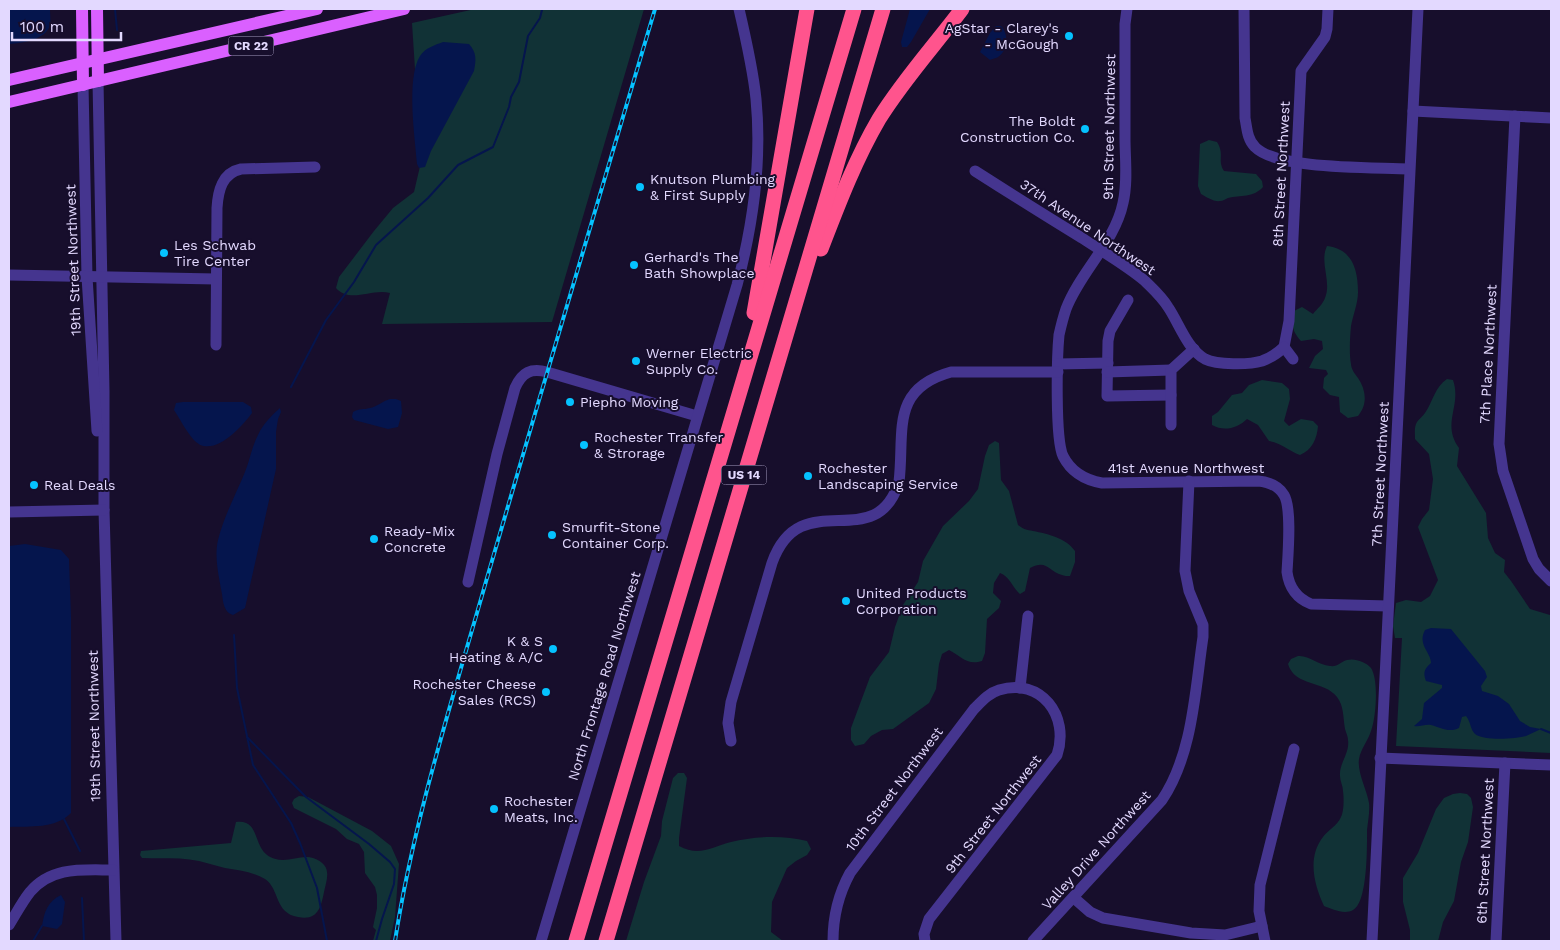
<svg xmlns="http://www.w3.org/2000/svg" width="1560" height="950" font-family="'Work Sans',sans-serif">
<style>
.green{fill:#113236}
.water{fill:#05154d}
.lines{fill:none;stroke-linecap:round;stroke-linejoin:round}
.stream{stroke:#05154d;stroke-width:2}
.minor{stroke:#45358f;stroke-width:11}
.major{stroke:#da60ff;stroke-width:12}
.highway{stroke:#ff548d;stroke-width:15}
.rail-casing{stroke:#05c2ff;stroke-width:4}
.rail{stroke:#170e2c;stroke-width:2;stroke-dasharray:5.5;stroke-linecap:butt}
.poi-dot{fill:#05c2ff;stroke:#170e2c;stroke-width:2}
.labels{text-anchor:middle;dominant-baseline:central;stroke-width:4;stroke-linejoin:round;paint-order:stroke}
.shield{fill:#170e2c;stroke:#a69cc0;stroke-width:1}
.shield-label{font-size:12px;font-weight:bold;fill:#e3d9ff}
.poi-label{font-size:14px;fill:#e3d9ff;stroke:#170e2c;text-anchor:start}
.street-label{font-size:14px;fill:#e3d9ff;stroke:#170e2c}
</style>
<rect width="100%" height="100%" fill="#170e2c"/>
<!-- green -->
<g class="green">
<path d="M475 9H644L552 322 382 324 390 293C372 288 350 304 336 288L339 277 374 231 393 208 414 192 421 162 412 23Z"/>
<path d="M1209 140 1217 142C1225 155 1217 160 1224 171L1256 174 1262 181 1263 187C1253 198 1241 195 1228 198 1225 199 1223 201 1220 201 1214 202 1206 197 1201 194L1198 186 1200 144Z"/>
<path d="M1327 246C1352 249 1358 269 1358 292 1358 303 1353 315 1351 326 1350 337 1349 353 1351 364 1351 369 1355 374 1358 378 1366 390 1368 404 1358 416L1348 418 1340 412 1339 397 1330 395 1323 388 1324 378 1328 374 1326 370 1309 368 1315 356 1323 349 1322 341 1314 339 1301 341C1291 330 1292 325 1294 311L1302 307 1313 314C1317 309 1323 304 1325 298 1332 281 1319 263 1327 246Z"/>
<path d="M1447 379 1453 380C1462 406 1441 423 1459 448L1457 466 1486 513 1488 538 1495 553 1505 560 1504 572 1511 581 1530 609 1550 615 1551 619V753L1396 746 1402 638H1395L1393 626 1396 603 1406 600 1421 602 1430 596 1438 580 1418 527 1422 519 1429 510 1433 479 1429 454 1415 439C1415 433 1414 427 1417 422 1419 419 1423 416 1425 413 1433 401 1435 387 1447 379Z"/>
<path d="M1262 380 1282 383 1289 389 1290 399 1284 421 1289 426 1301 419 1313 421 1318 426C1317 439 1312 450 1300 455 1289 451 1281 443 1269 441L1258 425 1247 419C1238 428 1224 432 1212 425V416L1218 412 1232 395 1242 393 1249 385Z"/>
<path d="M995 441 999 443 1001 480 1009 491 1018 525C1023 529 1027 530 1033 531 1048 534 1066 538 1075 551V562L1070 576C1067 576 1064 576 1062 575 1048 571 1047 559 1030 568L1025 591 1020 594C1012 587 1010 577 1000 573L994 583 993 593 1001 601 999 608 987 619 985 653 982 661C967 666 961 656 949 650L942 654 939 664 936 689 929 703 893 729 882 730 871 736 864 744 855 746 851 740V728L870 677 889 652 895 627 903 605 918 582 923 561 943 526 969 501 978 489 985 456 989 445Z"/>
<path d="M1298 656C1309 655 1318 665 1330 666 1338 667 1340 662 1347 660 1355 658 1366 662 1371 668 1379 680 1376 718 1371 731 1368 741 1361 748 1359 759 1357 772 1367 790 1369 803 1370 811 1368 821 1367 830 1367 845 1368 902 1353 910 1344 915 1332 909 1324 906 1314 885 1307 857 1323 837 1328 830 1337 826 1341 817 1344 811 1344 798 1343 791 1343 786 1340 781 1340 776 1339 763 1350 753 1348 740 1348 736 1346 733 1345 729 1343 717 1344 706 1337 697 1324 680 1295 687 1288 664L1291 659Z"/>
<path d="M678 773H684L687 778 679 838V846C699 857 712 847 731 842 755 836 783 835 807 841L811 849 807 855 796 861 787 868 772 902 771 932 783 941H626L644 882 661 836 662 821 673 778Z"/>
<polygon points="1460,793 1467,794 1471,798 1473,807 1468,842 1461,862 1454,901 1443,922 1438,941 1410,941 1410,930 1403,902 1403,878 1418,853 1436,809 1444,798 1453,794"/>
<polygon points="299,796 308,797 372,831 391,846 399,864 395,917 390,941 373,941 376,930 373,927 377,908 377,895 375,887 365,873 364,852 359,844 347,839 336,829 294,808 292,803 294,799"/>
<path d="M236 822C265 818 248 859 283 860 293 860 304 855 313 858 333 865 327 878 324 892 321 907 318 921 298 917 274 913 280 889 265 879 253 872 238 870 225 868 216 866 208 863 199 861 180 857 161 859 142 858L140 855 141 851 231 843Z"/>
</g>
<!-- water -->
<g class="water">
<path d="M9 9H50C50 13 51 20 50 25 46 40 22 43 9 44Z"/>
<polygon points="910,9 930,9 911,42 907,47 902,47 901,42"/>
<path d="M996 26H1001C1009 34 1008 51 998 57 997 58 991 59 990 60L980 52 990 33Z"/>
<path d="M443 42 469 44C477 53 476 60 474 71L431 151 425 167 419 168 417 164C415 138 406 78 420 56 425 48 435 45 443 42Z"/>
<path d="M390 399H396L401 401 402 413 398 427 388 429 354 420 352 417 353 412C360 408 363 410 370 408 376 407 383 401 390 399Z"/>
<path d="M183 402H243L251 407 252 413C241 428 211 461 193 439 186 431 180 419 174 410L176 403Z"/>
<path d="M280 408 281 412 278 419 276 432V469L245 608 233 615C224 613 223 602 222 594 219 577 214 557 218 540 224 516 236 494 245 472 250 460 252 446 258 435 263 424 271 416 280 408Z"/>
<path d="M25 544 61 550 69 559 71 617V813C55 829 31 826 9 827V546Z"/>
<path d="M1431 628 1451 629 1485 671 1487 677 1481 686 1482 691 1498 696 1509 704 1520 721 1530 727 1541 729C1536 731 1531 734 1526 736 1515 739 1484 741 1475 734 1470 729 1471 722 1466 716L1462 717 1459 728C1448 733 1442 728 1431 725 1425 724 1420 727 1414 726L1422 719 1424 703 1442 688V685L1426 681C1423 673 1424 669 1431 663 1431 652 1417 645 1425 630Z"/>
<path d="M61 895 65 902 62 924 57 929 42 926C44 912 48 901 61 895Z"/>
</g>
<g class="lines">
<!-- stream -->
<g class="stream">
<polyline points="115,9 117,30"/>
<polyline points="291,387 326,320 354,282 376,245 428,198 458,165 493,147 509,107 511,97 519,82 528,36 540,18 542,10"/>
<polyline points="234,635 237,688 253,765 291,823 300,843 317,888 327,941"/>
<polyline points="1541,729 1551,733"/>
<polyline points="247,737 306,797 369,844 390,862 395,869 394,884 382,919 376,941"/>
<polyline points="64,819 80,851"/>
<polyline points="82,898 84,941"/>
<polyline points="33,941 42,926"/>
</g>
<!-- minor -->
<g class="minor">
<path d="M1127 9 1125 24C1125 62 1125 100 1125 138 1125 159 1128 182 1123 203 1115 242 1080 272 1066 309 1063 318 1061 326 1059 335 1057 356 1055 439 1063 456 1071 472 1085 480 1102 483L1258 481C1269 482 1278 485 1284 495 1292 508 1288 554 1287 572 1289 587 1296 598 1311 604L1388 606"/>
<path d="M1244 9 1245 118C1247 128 1247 139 1255 147 1277 170 1375 167 1409 169"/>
<polyline points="98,81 104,391 104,510 116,941"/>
<polyline points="83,85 87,277 97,431"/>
<polyline points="1413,111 1551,118"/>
<polyline points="1515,116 1499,444 1503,471 1533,559 1539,569 1551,581"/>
<path d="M975 171C1011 194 1046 216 1082 238 1103 252 1126 265 1145 281 1153 289 1162 297 1168 307 1179 323 1187 349 1205 359 1217 365 1249 365 1262 361 1270 358 1278 353 1284 347L1289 321 1301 71 1325 37 1327 29 1328 9"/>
<polyline points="9,275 216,279"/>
<polyline points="1128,300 1110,331 1108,341 1107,396 1171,395"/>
<path d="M216 345 217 208C218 191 222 173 241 169L315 167"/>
<polyline points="1284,347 1293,359"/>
<polyline points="1058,364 1108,363"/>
<polyline points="1107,372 1171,370"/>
<polyline points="1171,425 1171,370 1194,349"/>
<polyline points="9,512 104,510"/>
<path d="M468 582 497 454 515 388C522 372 531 368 547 372L697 416"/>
<polyline points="1020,688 1028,616"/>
<path d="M731 741 728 723 731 702 772 563C801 482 875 558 899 482 905 433 889 389 951 372H1058"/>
<polyline points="1380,758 1551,765"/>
<polyline points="1074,898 1090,912 1103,918 1191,933 1225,935 1262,926"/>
<path d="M9 925C16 914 22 902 30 892 52 866 83 870 113 870"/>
<path d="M541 941 737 285C753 225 762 161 756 99 753 69 746 39 739 9"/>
<path d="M833 941C833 916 838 895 850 873L974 709C982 701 989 693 999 690 1041 677 1070 716 1057 755L929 919 924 934 925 941"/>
<path d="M1033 941 1162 800C1193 754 1195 690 1203 637V625L1189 591 1185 571 1189 481"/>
<polyline points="1265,941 1259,911 1260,885 1294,749"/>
<polyline points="1372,941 1418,9"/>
<polyline points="1496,941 1505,763"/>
</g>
<!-- major -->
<g class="major">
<polyline points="82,9 83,85"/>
<polyline points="97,9 98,81"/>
<polyline points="9,80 317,9"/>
<polyline points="9,102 404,9"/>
</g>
<!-- highway -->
<g class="highway">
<path d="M821 249C838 205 855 160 879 119 903 80 935 45 962 9"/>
<polyline points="754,313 807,9"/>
<polyline points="576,941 854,9"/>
<polyline points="606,941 883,9"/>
</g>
<defs>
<path id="rail" d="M395 941C414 818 453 698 487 578 542 388 599 198 655 9"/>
</defs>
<!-- rail casing -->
<use href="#rail" class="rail-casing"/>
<!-- rail -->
<use href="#rail" class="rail"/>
</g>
<!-- markers -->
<g class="poi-dot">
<circle cx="1069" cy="36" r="5"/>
<circle cx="1085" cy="129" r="5"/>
<circle cx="640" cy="187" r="5"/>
<circle cx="164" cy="253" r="5"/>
<circle cx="634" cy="265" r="5"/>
<circle cx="636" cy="361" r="5"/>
<circle cx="570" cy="402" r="5"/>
<circle cx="584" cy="445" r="5"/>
<circle cx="808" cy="476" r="5"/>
<circle cx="34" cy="485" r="5"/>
<circle cx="552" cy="535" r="5"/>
<circle cx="374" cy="539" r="5"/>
<circle cx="846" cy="601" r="5"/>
<circle cx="553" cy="649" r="5"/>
<circle cx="546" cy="692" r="5"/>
<circle cx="494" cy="809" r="5"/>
</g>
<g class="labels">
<!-- shield labels -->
<g class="shield">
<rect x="228.5" y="36.5" width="45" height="19" rx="4"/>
<rect x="721.5" y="465.5" width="45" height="19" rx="4"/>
</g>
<g class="shield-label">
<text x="251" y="46">CR 22</text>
<text x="744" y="475">US 14</text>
</g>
<!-- poi labels -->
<g class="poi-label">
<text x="1059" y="28" text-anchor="end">AgStar - Clarey's<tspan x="1059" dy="16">- McGough</tspan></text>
<text x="1075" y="121" text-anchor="end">The Boldt<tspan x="1075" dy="16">Construction Co.</tspan></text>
<text x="650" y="179">Knutson Plumbing<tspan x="650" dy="16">&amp; First Supply</tspan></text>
<text x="174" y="245">Les Schwab<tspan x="174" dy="16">Tire Center</tspan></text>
<text x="644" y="257">Gerhard's The<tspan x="644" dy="16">Bath Showplace</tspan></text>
<text x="646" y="353">Werner Electric<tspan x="646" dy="16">Supply Co.</tspan></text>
<text x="580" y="402">Piepho Moving</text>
<text x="594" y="437">Rochester Transfer<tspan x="594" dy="16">&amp; Strorage</tspan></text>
<text x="818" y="468">Rochester<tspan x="818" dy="16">Landscaping Service</tspan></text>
<text x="44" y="485">Real Deals</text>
<text x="562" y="527">Smurfit-Stone<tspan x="562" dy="16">Container Corp.</tspan></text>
<text x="384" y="531">Ready-Mix<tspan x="384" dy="16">Concrete</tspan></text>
<text x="856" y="593">United Products<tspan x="856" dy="16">Corporation</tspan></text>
<text x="543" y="641" text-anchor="end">K &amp; S<tspan x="543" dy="16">Heating &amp; A/C</tspan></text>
<text x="536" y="684" text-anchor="end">Rochester Cheese<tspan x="536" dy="16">Sales (RCS)</tspan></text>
<text x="504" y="801">Rochester<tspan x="504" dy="16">Meats, Inc.</tspan></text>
</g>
<!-- street labels -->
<g class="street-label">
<text transform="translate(1109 127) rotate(-89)">9th Street Northwest</text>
<text transform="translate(1281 174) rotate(-87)">8th Street Northwest</text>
<text transform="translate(1088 227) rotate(34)">37th Avenue Northwest</text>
<text transform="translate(73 260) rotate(-92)">19th Street Northwest</text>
<text transform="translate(1488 354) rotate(-87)">7th Place Northwest</text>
<text x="1186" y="468">41st Avenue Northwest</text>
<text transform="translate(1380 474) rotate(-87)">7th Street Northwest</text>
<text transform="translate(604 676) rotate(-73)">North Frontage Road Northwest</text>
<text transform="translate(94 726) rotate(-91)">19th Street Northwest</text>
<text transform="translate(894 789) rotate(-53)">10th Street Northwest</text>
<text transform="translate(993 814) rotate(-52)">9th Street Northwest</text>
<text transform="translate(1096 850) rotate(-48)">Valley Drive Northwest</text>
<text transform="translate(1485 851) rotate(-87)">6th Street Northwest</text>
</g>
</g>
<!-- border -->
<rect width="1560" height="950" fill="none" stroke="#e3d9ff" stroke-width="20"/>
<!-- scale -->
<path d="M12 32v8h109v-8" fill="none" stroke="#e3d9ff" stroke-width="2.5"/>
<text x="20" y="32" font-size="15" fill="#e3d9ff" stroke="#170e2c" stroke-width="4" paint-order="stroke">100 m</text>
</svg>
